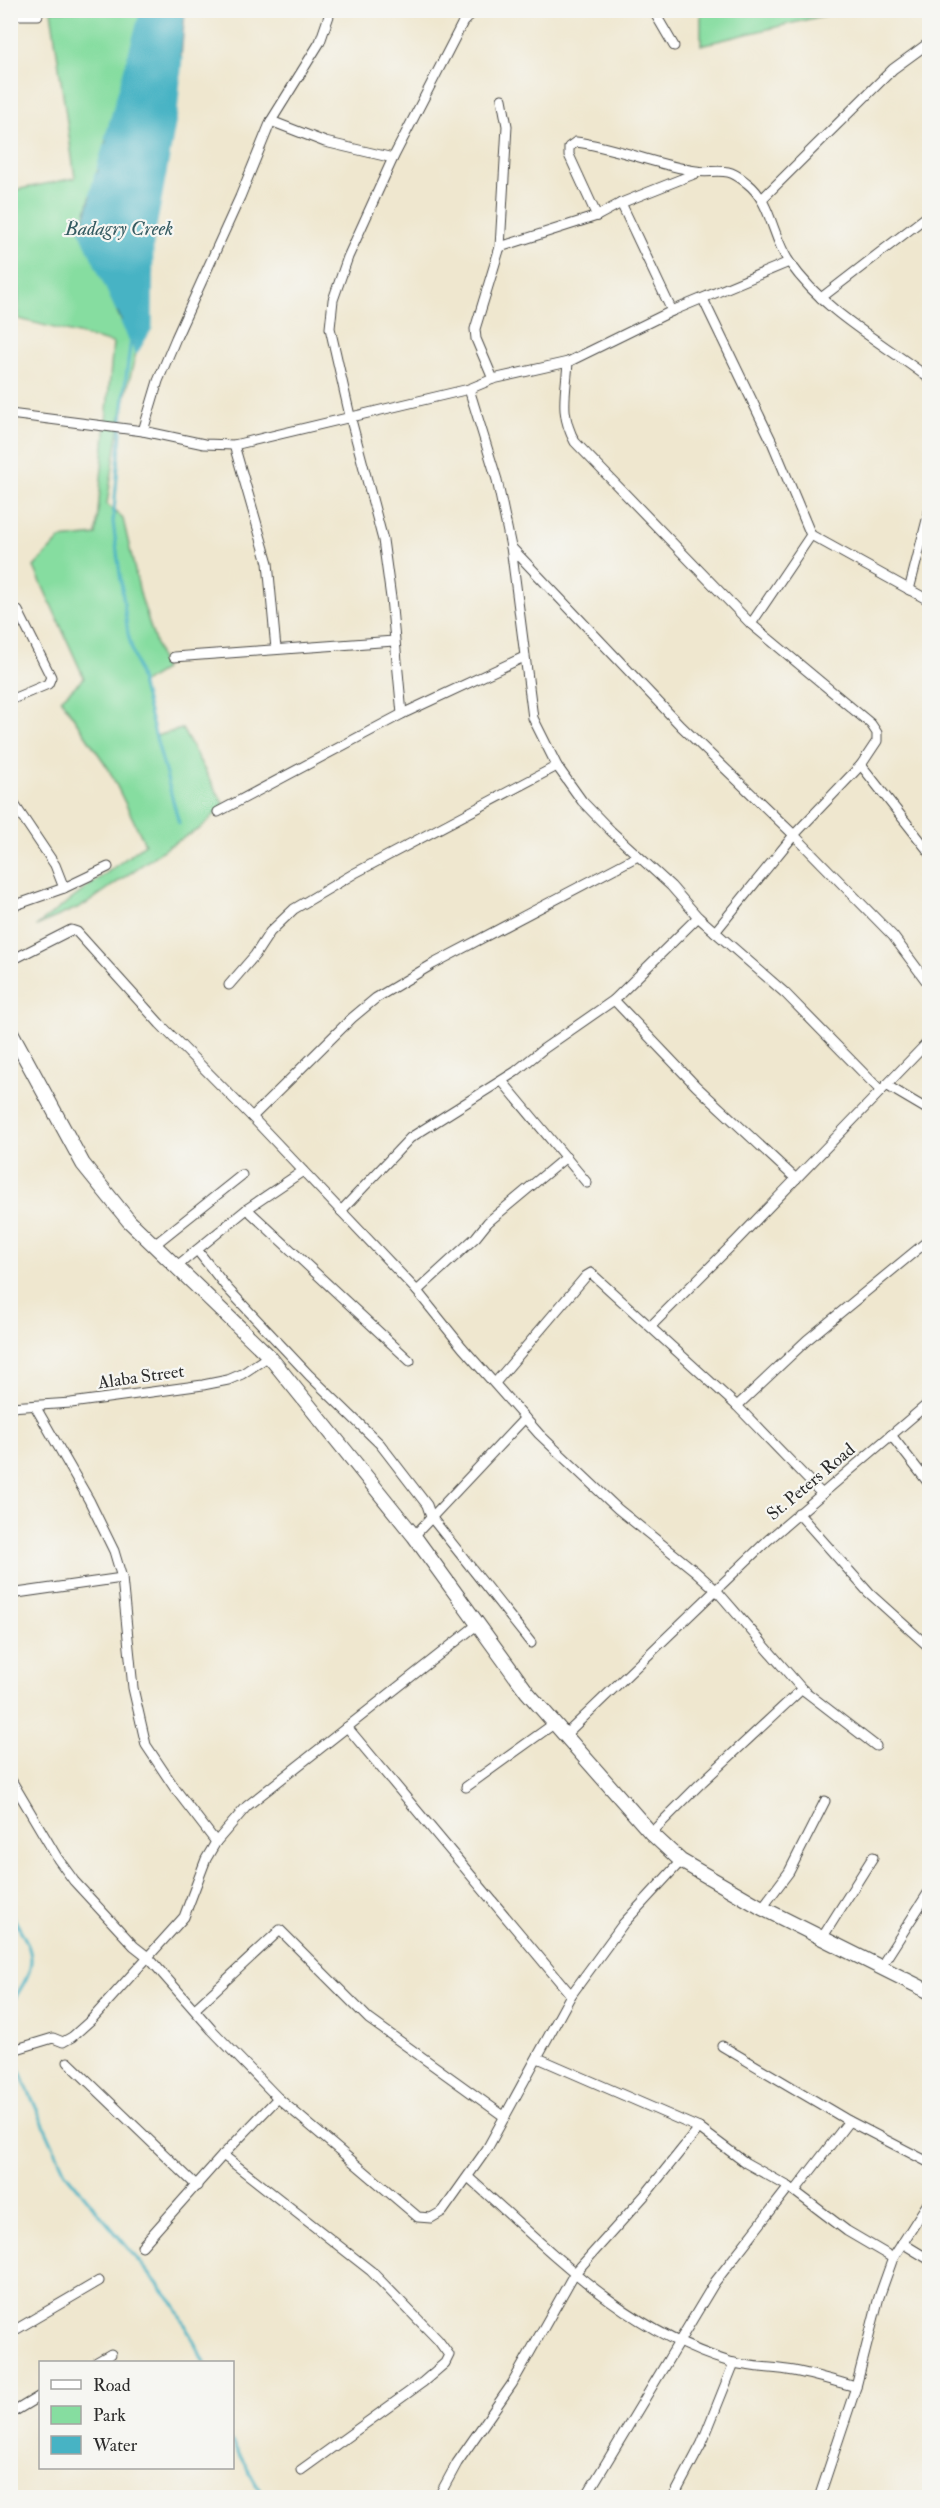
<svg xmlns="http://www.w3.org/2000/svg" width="940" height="2508" font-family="'IM FELL Double Pica',serif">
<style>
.green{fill:#86dda0;stroke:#588466;stroke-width:1.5}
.water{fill:#47b3c4;stroke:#396f78;stroke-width:1.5}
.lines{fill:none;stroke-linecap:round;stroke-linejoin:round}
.stream{stroke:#47b3c4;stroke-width:3}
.minor-casing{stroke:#484744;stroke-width:11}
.secondary-casing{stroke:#484744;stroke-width:16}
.minor{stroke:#fff;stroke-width:9}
.secondary{stroke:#fff;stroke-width:14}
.labels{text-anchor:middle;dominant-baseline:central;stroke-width:4.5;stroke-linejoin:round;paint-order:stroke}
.street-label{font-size:18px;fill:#2b2b2b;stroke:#f6f6f2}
.water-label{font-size:20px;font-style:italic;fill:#355b61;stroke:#f6f6f2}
</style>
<rect width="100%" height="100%" fill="#f6f6f2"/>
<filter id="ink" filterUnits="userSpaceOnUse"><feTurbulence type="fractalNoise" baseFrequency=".0167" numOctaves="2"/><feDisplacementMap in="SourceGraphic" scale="12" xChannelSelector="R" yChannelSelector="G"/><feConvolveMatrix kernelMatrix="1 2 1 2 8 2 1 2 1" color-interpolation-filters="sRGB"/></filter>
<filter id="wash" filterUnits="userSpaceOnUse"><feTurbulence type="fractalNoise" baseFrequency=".008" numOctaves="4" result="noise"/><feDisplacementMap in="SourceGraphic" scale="24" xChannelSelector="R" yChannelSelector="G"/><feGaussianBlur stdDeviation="1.35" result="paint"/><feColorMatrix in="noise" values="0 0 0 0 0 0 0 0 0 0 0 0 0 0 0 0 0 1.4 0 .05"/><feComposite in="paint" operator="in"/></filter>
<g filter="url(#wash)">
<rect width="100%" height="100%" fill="#efe7cf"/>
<!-- green -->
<g class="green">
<polygon points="51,11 142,11 81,231 136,353 122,410 107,504 123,519 141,597 164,670 141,684 156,736 182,729 224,805 201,828 169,846 86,904 36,926 145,844 108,768 61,699 84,678 34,567 60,539 96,535 113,343 19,319 15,190 75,178"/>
<polygon points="701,11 701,10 830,11 826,15 701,45"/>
</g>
<!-- water -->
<polygon class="water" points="142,11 185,11 176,114 152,244 151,328 136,353 81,231"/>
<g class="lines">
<!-- stream -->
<g class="stream">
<polyline points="106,139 142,10"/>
<polyline points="98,168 105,145"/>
<polyline points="91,194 96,174"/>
<polyline points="83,223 81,231 117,310"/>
<polyline points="122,322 130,340"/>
<polyline points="131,338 125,386 113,522 128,634 179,823"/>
<polyline points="133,346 136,353 151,328 152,244 176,114 181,58"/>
<path d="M10 1912C36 1956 40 1961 10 2005"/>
<polyline points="11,2052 65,2172 175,2305 204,2362"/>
<polyline points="232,2442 264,2498"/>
</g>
</g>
</g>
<g filter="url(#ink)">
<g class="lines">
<defs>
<g id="minor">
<polyline points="653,10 674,46"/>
<polyline points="10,15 38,15"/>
<polyline points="271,121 325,142 393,158"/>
<polyline points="762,199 893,69 930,42"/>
<polyline points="621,203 672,311"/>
<path d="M597 216 569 155V147L576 142C617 147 655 165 696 171 706 173 717 170 728 172 734 173 742 179 747 183 772 202 772 239 790 263 825 313 882 342 930 379"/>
<polyline points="500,247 597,216 621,203 699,172"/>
<polyline points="821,298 930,214"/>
<polyline points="703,299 772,442 811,535 930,601"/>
<path d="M568 362C566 394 559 413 575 442L751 624 871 724 877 733V741L861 765 794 835 715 932"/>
<polyline points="493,379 476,339 475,329 500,247 507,126 502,99"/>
<polyline points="469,389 497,480 511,547 533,718 557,766 582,801 611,831 671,886 698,917 785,993 881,1091"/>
<polyline points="10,414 143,431 204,444 234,445 469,389 493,379 568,362 672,311 789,262"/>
<polyline points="143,431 158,381 176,338 240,197 271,121 320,42 331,10"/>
<polyline points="234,445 268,563 276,649"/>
<polyline points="511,547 681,726 794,835 893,936 930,986"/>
<polyline points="909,590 930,508"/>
<polyline points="751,624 811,535"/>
<polyline points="174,657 394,641"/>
<polyline points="10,700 48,684 51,677 18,611"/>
<polyline points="402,714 391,598 383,540 350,416 330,328 333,300 348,257 393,158 463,22 475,10"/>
<polyline points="861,765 930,853"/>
<polyline points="10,798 55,865 64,888"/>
<polyline points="218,812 402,714 524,657"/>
<polyline points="10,907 64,888 108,867"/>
<polyline points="10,961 71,930 77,932 160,1024 252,1117 417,1291 462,1347 539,1434 618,1509 695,1571 717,1591 802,1689 876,1746"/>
<polyline points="229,985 255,955 270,932 294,909 355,873 557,766"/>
<polyline points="614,1000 696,1086 796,1179"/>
<polyline points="502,1081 587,1183"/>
<polyline points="886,1085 930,1111"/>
<polyline points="252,1117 352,1018 376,998 433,964 638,856"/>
<polyline points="247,1209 410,1361"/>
<polyline points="341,1211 410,1138 515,1072 542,1050 614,1000 698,917"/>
<polyline points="153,1246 242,1175"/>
<polyline points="197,1250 227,1288 309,1375 380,1444 427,1505 431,1517 531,1643"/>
<polyline points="177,1266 247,1209 303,1171"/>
<polyline points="417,1291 476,1237 488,1222 566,1157"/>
<polyline points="651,1326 736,1241 930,1040"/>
<polyline points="495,1383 586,1276 591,1273 737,1406 822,1494"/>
<polyline points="35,1406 89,1500 114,1551 122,1578 133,1688 146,1745 176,1790 216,1842"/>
<polyline points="737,1406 807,1340 930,1239"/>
<polyline points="10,1407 71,1403 203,1385 228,1380 242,1374 269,1356"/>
<polyline points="891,1435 930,1485"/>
<polyline points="798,1513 869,1593 930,1648"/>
<polyline points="414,1536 525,1418"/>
<polyline points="10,1594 122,1578"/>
<polyline points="347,1727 571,1995"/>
<polyline points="564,1736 768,1540 930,1402"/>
<polyline points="10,1778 58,1859 74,1881 134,1946 148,1957 212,2030 278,2098 418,2217 431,2218 443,2211 487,2149 571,1995 623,1924 681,1861"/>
<polyline points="466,1787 555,1723"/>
<polyline points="651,1833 699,1785 802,1689"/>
<polyline points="762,1908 789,1872 825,1801"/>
<polyline points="822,1938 873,1857"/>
<polyline points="880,1968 930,1890"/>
<polyline points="195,2009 280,1930 369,2019 505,2117"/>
<polyline points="722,2046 849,2121 930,2163"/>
<polyline points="10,2051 53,2038 63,2042 72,2037 91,2020 184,1917 206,1859 216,1842 247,1806 478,1624"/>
<polyline points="538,2058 699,2128 746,2163 789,2187 847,2231 893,2258"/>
<polyline points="68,2062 197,2186"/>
<polyline points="223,2155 371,2271 438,2340 449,2355 445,2363 423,2382 301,2470"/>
<path d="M468 2177C549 2249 623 2330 730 2362 751 2368 773 2367 794 2371 815 2375 835 2381 856 2387"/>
<polyline points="795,2191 849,2121"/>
<polyline points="902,2243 930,2260"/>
<polyline points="142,2246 223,2155 278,2098"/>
<polyline points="10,2333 99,2281"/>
<polyline points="97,2362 111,2354"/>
<polyline points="10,2414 40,2396"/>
<polyline points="438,2498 457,2463 512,2384 574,2274 645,2195 699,2128"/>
<polyline points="585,2498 715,2282 789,2187"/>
<polyline points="673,2498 702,2443 734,2363"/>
<polyline points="819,2498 856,2387 879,2297 893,2258 930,2200"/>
</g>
<polyline id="secondary" points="10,1030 83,1164 129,1221 269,1356 414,1536 527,1692 651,1833 681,1861 762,1908 930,1992"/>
</defs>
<!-- minor casing -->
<use href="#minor" class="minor-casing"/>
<!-- secondary casing -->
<use href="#secondary" class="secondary-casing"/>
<!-- minor -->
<use href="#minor" class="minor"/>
<!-- secondary -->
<use href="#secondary" class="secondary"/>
</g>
</g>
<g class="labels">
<!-- street labels -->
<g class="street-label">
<text transform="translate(141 1377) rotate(-8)">Alaba Street</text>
<text transform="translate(811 1482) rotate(-40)">St. Peters Road</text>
</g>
<!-- water labels -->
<g class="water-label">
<text x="119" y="228">Badagry Creek</text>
</g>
</g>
<!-- margin -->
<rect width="940" height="2508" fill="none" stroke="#f6f6f2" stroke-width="36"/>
<!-- legend -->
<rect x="39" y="2361" width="195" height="108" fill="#f6f6f2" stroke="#a5a5a2" stroke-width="1.5"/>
<rect x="51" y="2380" width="30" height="9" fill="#ffffff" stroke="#a5a5a2" stroke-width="1.5"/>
<text x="93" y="2391" font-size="18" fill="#2b2b2b">Road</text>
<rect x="51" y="2406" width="30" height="18" fill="#86dda0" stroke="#a5a5a2" stroke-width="1.5"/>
<text x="93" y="2421" font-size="18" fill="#2b2b2b">Park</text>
<rect x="51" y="2436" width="30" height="18" fill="#47b3c4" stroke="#a5a5a2" stroke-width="1.5"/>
<text x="93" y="2451" font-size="18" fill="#2b2b2b">Water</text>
</svg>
